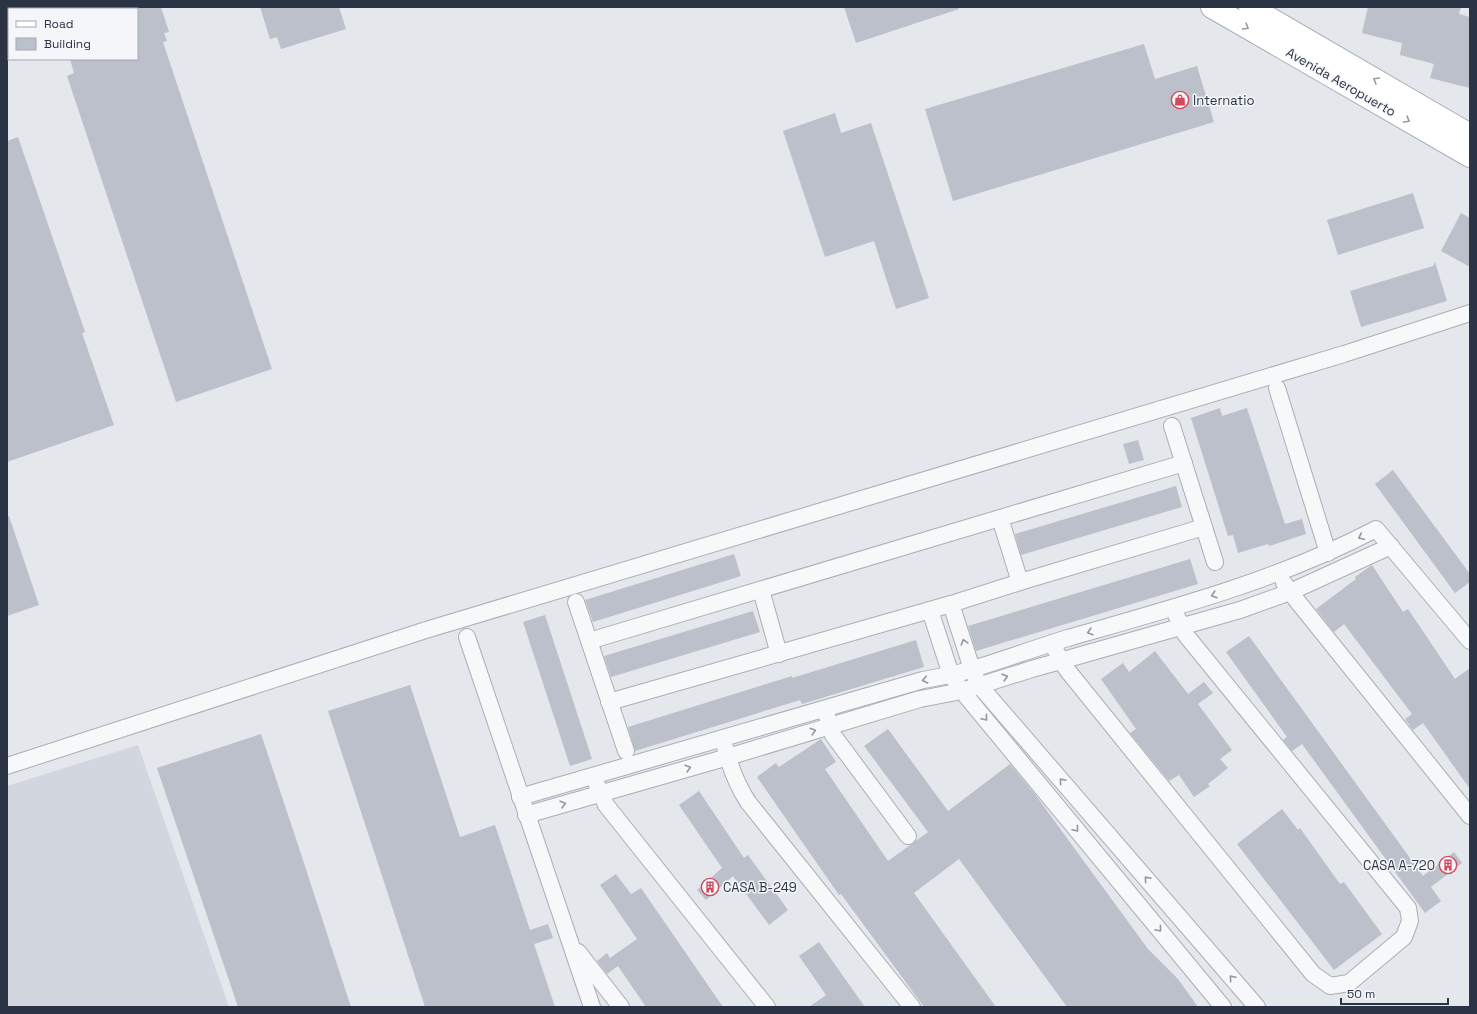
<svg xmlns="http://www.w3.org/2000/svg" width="1477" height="1014" font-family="'Space Grotesk',sans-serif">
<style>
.built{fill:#d2d6de}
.building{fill:#bbc0ca}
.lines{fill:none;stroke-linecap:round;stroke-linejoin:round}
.street-casing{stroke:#a9aeb7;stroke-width:18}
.secondary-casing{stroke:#a9aeb7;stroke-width:24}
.street{stroke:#f7f8fa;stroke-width:16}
.secondary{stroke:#fff;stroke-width:22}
.oneway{stroke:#959aa2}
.oneway2{stroke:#9196a0}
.labels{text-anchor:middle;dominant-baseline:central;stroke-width:3;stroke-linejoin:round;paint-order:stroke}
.street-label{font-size:13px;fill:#2b3445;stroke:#f4f6f9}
.poi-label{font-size:13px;fill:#2b3445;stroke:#f4f6f9;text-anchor:start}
</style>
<rect width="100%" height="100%" fill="#e4e7ec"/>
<!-- built -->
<polygon class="built" points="138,745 229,1007 7,1007 7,786"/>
<!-- building -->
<g class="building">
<polygon points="137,7 161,7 169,32 164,33 167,41 163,42 272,369 176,402 67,76 74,73 70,59 137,59"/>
<polygon points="260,7 339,7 346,29 281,49 277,37 270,39"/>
<polygon points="844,7 958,7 959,9 856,43"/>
<polygon points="1368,7 1461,7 1459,14 1470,17 1470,88 1430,78 1434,64 1400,55 1402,43 1362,33"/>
<polygon points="1144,44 1155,79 1197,66 1214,122 953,201 925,109"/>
<polygon points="835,113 841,133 871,123 929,298 896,309 874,241 825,257 783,131"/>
<polygon points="18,137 85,332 82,333 114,425 7,462 7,141"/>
<polygon points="1413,193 1424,228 1338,255 1327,220"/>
<polygon points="1461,213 1470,218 1470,267 1441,251"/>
<polygon points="1435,262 1447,301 1361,327 1350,291 1433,266"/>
<polygon points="1220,408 1222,416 1247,408 1285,524 1302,519 1306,534 1269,546 1268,544 1238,553 1233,535 1228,536 1191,418"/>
<polygon points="1138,440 1144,460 1129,464 1123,444"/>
<polygon points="1393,470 1470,574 1470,582 1455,593 1375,484"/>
<polygon points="1176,486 1182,507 1021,555 1015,534"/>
<polygon points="7,516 9,516 39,605 7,616"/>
<polygon points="734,554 741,576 593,622 585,600"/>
<polygon points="1190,559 1198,584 976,651 968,626"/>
<polygon points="1372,565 1403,612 1408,609 1455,679 1470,668 1470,789 1423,723 1413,730 1405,719 1412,714 1344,624 1334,632 1316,609 1356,579 1355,577"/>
<polygon points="753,611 760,632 611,677 604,656"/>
<polygon points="545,615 592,759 570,766 523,622"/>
<polygon points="1249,636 1423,876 1454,852 1462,863 1431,887 1441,901 1425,913 1302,744 1292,751 1283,740 1287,737 1226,652"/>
<polygon points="916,640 924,667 802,704 800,700 635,751 628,727 792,676 792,678"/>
<polygon points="1155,651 1188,694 1204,682 1213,693 1198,704 1232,750 1220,759 1228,768 1208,784 1210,786 1194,797 1179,775 1169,781 1130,733 1136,729 1101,679 1123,663 1129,672"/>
<polygon points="410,685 460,837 495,825 530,930 548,924 553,938 534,944 555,1007 425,1007 328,711"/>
<polygon points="888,729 948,811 1010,764 1034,793 1148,949 1178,979 1198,1007 1067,1007 959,859 914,893 996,1007 924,1007 841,894 839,895 757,777 776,763 779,767 821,739 836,762 825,769 888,861 928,832 864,746"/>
<polygon points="261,734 301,854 351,1007 238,1007 157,768"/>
<polygon points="699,791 744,858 748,855 788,910 769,925 733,876 706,900 697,890 722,868 679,805"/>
<polygon points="1282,809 1298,830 1300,828 1340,884 1344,882 1382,934 1334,970 1237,844"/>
<polygon points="616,874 631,894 641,888 723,1007 646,1007 618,966 607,974 597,961 607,953 610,958 637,939 600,885"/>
<polygon points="819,942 865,1007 809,1007 826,995 799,956"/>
</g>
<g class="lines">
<defs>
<g id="street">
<polyline points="1277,388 1328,553"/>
<polyline points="1172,426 1215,562"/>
<polyline points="1000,518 1020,582"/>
<polyline points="1284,583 1290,592 1470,816"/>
<polyline points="761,590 779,654"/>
<polyline points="576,602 626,751"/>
<polyline points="951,604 972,669 979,685 1257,1007"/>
<polyline points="930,610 951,675 962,691 1223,1007"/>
<polyline points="467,637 592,1007"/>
<polyline points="589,641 1184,463"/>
<polyline points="1052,643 1061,661 1068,671 1313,974 1330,986 1349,983 1404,937 1410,921 1408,908 1185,634 1173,608"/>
<polyline points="609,702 951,604 1020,582 1204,527"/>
<polyline points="827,716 833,735 908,836"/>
<path d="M725 747C730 767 737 785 748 802L912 1007"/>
<polyline points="7,766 426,630 1344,354 1470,313"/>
<polyline points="597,785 606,805 767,1007"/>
<path d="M520 797 923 680C940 677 957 674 973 669 1005 659 1036 648 1068 638 1173 608 1279 580 1376 529L1470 641"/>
<polyline points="526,815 728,757 920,699 962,691 1032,669 1240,610 1290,592 1391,546"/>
<polyline points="578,952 621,1007"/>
</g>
<g id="secondary">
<polyline points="1212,7 1470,156"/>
<polyline points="1250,7 1470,135"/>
</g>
</defs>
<!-- street casing -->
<use href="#street" class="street-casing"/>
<!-- secondary casing -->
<use href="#secondary" class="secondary-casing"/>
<!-- street -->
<use href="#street" class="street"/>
<!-- secondary -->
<use href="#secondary" class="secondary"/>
</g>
<!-- one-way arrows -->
<defs><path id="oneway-chevron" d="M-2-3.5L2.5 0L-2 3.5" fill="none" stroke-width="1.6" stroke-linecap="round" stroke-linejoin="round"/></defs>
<g class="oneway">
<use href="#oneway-chevron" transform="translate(1246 27) rotate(30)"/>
<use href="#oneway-chevron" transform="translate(1376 80) rotate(-150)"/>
<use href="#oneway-chevron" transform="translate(1407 120) rotate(30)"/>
</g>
<g class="oneway2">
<use href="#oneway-chevron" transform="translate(1361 537) rotate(155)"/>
<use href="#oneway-chevron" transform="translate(1214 595) rotate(162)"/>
<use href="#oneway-chevron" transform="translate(1090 632) rotate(164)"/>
<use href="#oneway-chevron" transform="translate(964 642) rotate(-108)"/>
<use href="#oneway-chevron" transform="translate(1005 677) rotate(-17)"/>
<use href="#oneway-chevron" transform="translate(925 680) rotate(167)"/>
<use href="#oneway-chevron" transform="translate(985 718) rotate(50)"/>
<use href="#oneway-chevron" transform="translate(813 731) rotate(-17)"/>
<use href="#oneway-chevron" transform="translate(688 768) rotate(-16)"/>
<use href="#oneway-chevron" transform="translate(1062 781) rotate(-131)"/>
<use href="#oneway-chevron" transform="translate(563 804) rotate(-16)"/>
<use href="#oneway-chevron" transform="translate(1076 829) rotate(50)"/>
<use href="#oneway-chevron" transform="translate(1147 879) rotate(-131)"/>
<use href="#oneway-chevron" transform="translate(1159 929) rotate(50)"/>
<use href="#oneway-chevron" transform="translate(1232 978) rotate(-131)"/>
</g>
<!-- icons -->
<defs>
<symbol id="shop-ring" viewBox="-11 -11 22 22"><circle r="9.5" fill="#f4f6f9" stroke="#d1495b" stroke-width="1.5"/><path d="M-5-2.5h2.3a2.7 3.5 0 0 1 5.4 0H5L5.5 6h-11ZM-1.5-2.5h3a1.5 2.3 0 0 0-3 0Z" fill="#d1495b"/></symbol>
<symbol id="building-ring" viewBox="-11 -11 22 22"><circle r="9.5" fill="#f4f6f9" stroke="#d1495b" stroke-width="1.5"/><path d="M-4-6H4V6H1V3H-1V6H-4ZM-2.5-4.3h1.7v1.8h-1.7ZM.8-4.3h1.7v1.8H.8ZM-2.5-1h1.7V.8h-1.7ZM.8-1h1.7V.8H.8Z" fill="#d1495b"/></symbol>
</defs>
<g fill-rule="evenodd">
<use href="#shop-ring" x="1170" y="90" width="20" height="20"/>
<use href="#building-ring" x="1438" y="855" width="20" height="20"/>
<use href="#building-ring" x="700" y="877" width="20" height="20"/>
</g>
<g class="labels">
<!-- street labels -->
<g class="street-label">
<text transform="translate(1341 82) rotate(30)">Avenida Aeropuerto</text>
</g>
<!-- poi labels -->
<g class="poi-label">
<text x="1193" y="100">Internatio</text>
<text x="1435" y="865" text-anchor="end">CASA A-720</text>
<text x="723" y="887">CASA B-249</text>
</g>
</g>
<!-- border -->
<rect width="1477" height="1014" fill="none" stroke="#2b3445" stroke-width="16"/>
<!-- legend -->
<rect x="8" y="8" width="130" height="52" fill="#f4f6f9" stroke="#a4a8b1"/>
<rect x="16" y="21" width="20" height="6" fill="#ffffff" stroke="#a4a8b1"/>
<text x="44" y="28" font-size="12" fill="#2b3445">Road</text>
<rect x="16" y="38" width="20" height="12" fill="#bbc0ca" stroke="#a4a8b1"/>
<text x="44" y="48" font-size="12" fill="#2b3445">Building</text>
<!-- scale -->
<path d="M1341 998v6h107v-6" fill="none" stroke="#2b3445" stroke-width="2"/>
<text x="1347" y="998" font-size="12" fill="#2b3445" stroke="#f4f6f9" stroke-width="3" paint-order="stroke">50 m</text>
</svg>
